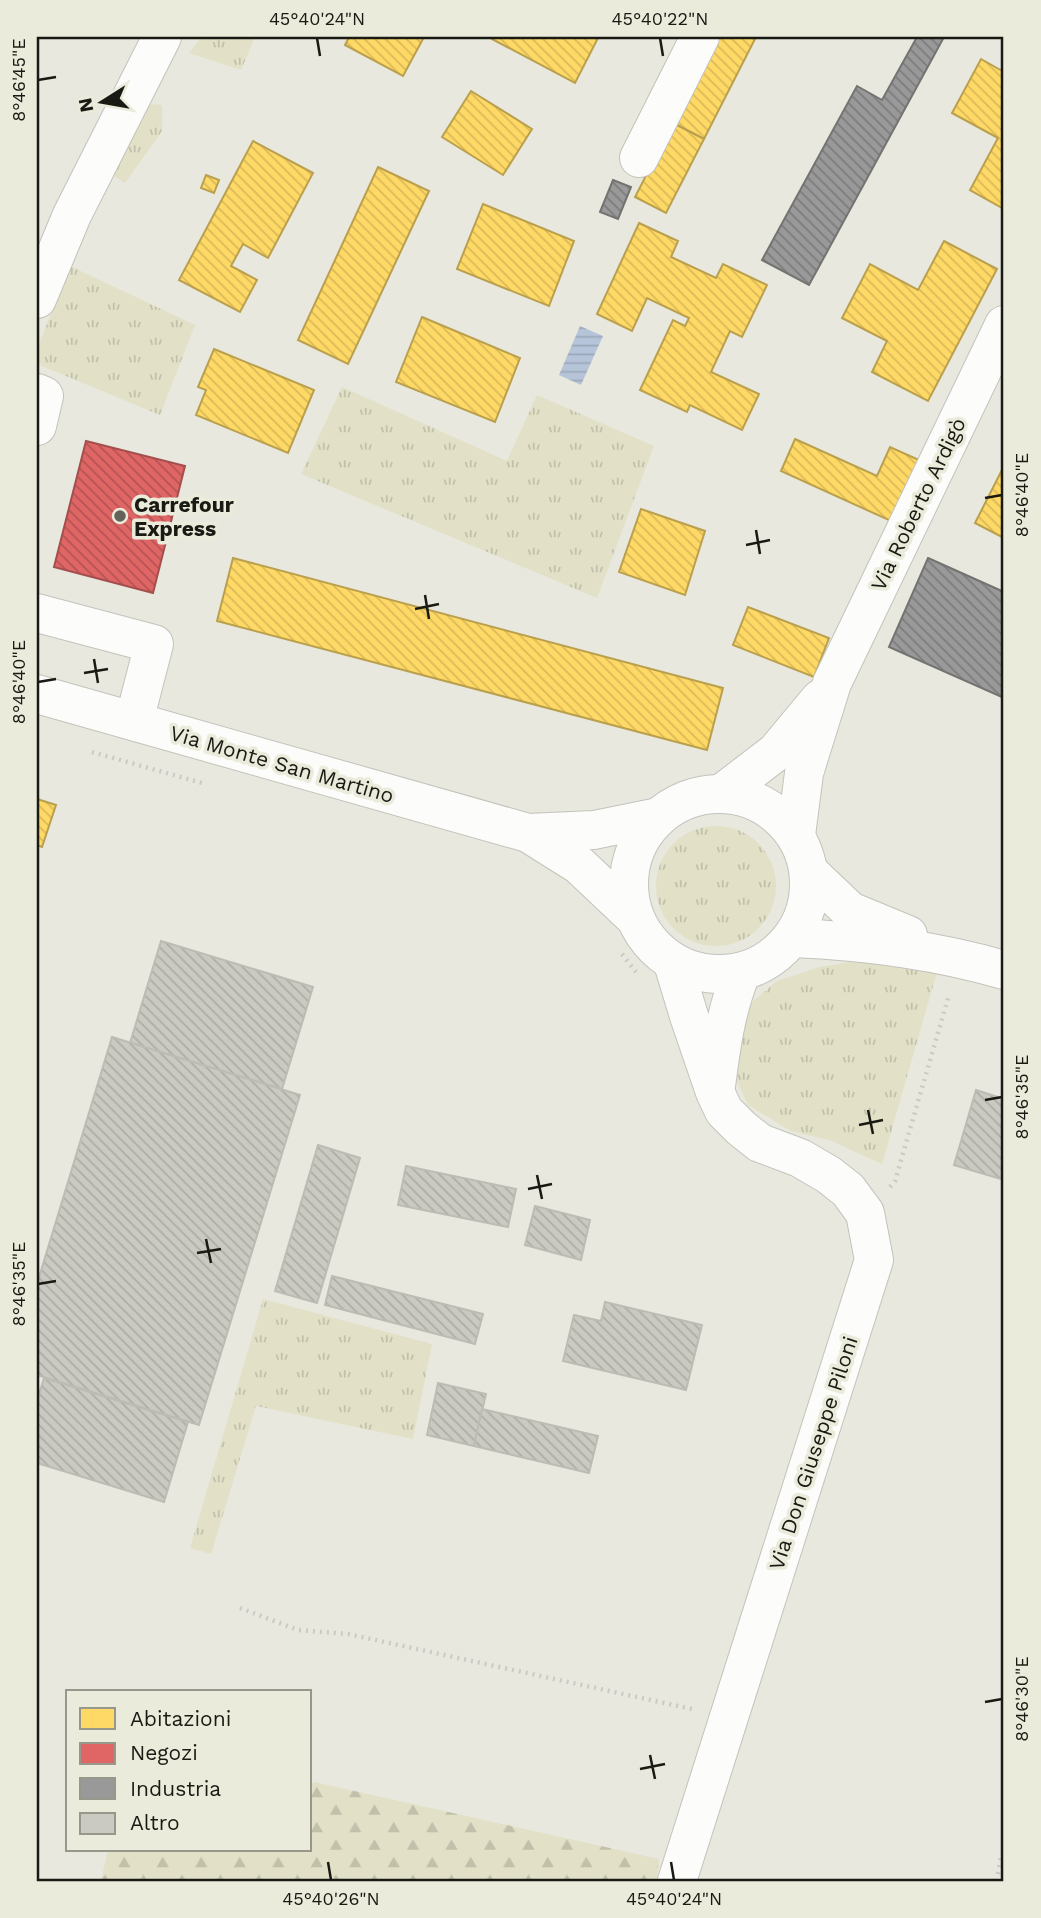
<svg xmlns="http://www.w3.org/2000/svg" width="1041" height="1918" font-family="'Work Sans',sans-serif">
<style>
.grass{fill:url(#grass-tufts)}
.forest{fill:url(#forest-firs)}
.water{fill:url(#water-rules)}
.homes{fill:url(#homes-back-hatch);stroke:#baa04d;stroke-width:2}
.shops{fill:url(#shops-back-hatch);stroke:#a54f4d;stroke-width:2}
.industry{fill:url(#industry-back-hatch);stroke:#737371;stroke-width:2}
.building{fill:url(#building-back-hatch);stroke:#bcbcb5;stroke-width:2}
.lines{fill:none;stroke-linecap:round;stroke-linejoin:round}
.minor-casing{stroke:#c3c3bc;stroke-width:40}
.path{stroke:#cacac7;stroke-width:4.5;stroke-dasharray:2 5;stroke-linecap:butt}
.minor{stroke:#fcfcfa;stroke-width:38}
.ticks{fill:none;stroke:#1a1a14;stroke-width:2.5}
.poi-dot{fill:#62625b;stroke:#ebebdb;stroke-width:2.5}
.labels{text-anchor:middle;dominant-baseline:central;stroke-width:7;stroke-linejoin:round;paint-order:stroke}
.poi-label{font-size:21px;font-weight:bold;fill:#1a1a14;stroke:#ebebdb;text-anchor:start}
.street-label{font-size:21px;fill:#1a1a14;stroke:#ebebdb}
.neatline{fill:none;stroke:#1a1a14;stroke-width:2.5}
.ticks-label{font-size:18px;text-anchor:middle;fill:#1a1a14}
</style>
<defs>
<pattern id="grass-tufts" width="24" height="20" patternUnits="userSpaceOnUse" patternTransform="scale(1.75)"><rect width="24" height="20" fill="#e2e1c7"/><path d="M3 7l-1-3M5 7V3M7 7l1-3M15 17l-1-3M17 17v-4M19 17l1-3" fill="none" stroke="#c1c0aa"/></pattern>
<pattern id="forest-firs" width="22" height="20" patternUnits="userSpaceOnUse" patternTransform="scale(1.75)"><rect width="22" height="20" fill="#e2e1c7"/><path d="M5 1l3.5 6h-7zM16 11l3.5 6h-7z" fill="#c1c0aa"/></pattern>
<pattern id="water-rules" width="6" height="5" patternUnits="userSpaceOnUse" patternTransform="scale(1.75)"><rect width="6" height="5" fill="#b6c4da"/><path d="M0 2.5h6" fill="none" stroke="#9ca8ba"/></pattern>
<pattern id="homes-back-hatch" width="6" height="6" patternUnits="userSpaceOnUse" patternTransform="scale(1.75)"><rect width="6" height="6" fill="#ffd966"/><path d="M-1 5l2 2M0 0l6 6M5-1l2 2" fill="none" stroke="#daba58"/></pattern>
<pattern id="shops-back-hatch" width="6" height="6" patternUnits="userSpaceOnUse" patternTransform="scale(1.75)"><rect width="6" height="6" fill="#e06666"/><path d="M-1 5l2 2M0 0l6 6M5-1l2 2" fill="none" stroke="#b55353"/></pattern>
<pattern id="industry-back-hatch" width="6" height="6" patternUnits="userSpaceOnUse" patternTransform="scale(1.75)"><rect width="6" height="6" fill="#999"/><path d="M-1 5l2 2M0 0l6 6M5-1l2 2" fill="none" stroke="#7c7c7c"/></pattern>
<pattern id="building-back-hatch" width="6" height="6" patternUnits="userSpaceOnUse" patternTransform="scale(1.75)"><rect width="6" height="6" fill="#cacac2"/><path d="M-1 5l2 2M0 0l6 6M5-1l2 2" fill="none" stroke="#adada6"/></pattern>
</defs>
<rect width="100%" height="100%" fill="#e8e8de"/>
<!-- grass -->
<g class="grass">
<polygon points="202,37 255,37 241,70 189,53"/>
<polygon points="145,104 162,105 162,131 125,183 107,172"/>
<polygon points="70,266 195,325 160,415 37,364 37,349"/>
<polygon points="342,387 507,461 537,395 654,446 597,598 301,474"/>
<circle cx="716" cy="886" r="60"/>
<polygon points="850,962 902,965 937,972 882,1164 829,1140 791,1131 748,1105 731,1068 749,1005 777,981 819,967"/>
<polygon points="263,1299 432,1344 413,1439 256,1406 211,1554 190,1548"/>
</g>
<!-- forest -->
<polygon class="forest" points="314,1782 659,1859 657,1881 101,1881 108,1850 310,1850 310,1785"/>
<!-- water -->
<polygon class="water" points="580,326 603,336 581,385 559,375"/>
<!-- homes -->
<g class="homes">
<polygon points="349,37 424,37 403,76 345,45"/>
<polygon points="493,37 596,37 598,38 575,83 492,39"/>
<polygon points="717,37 756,37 704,139 673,123"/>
<polygon points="981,59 1004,72 1004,209 970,190 998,138 952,113"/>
<polygon points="471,91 532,129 503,175 442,137"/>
<polygon points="673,123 704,139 666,213 635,197"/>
<polygon points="253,141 313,173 268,258 243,244 231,266 257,280 240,312 179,280"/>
<polygon points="378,167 429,191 348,364 298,340"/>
<polygon points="206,175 219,180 214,193 201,188"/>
<polygon points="483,204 574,241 549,306 457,269"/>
<polygon points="639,223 678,241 671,257 716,278 723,264 767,285 742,337 730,331 711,372 759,394 742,430 690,405 687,412 640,390 673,320 685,326 689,318 647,298 632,331 597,314"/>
<polygon points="944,241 997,269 928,401 872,372 887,341 842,318 870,264 918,290"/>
<polygon points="422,317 520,358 495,422 396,382"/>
<polygon points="214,349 314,390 288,453 196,415 206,390 198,387"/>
<polygon points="795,439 877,476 890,447 919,460 891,521 781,471"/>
<polygon points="1004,466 1004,538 975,523"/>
<polygon points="641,509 705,531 685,595 619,572"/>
<polygon points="233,558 723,688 707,750 217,621"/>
<polygon points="748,607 829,638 814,677 733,645"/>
<polygon points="37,799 56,805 42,847 37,845"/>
</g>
<!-- shops -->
<polygon class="shops" points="86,441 185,466 153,593 54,567"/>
<!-- industry -->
<g class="industry">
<polygon points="917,37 944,37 809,285 762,260 857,86 882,100"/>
<polygon points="613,180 631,187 618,219 600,212"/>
<polygon points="928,558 1004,592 1004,698 889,647"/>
</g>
<!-- building -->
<g class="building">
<polygon points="161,941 313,987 282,1089 130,1043"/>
<polygon points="112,1037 300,1095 199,1425 37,1375 37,1284"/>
<polygon points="976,1090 1004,1099 1004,1180 954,1165"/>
<polygon points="318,1145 360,1158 317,1303 275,1291"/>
<polygon points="406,1166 516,1189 508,1227 398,1205"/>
<polygon points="535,1206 590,1220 581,1260 525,1245"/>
<polygon points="332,1276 483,1314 475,1344 325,1305"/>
<polygon points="605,1302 702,1325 686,1390 563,1361 574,1315 601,1321"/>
<polygon points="44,1378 188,1422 164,1502 37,1463 37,1401"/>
<polygon points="438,1383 486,1394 474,1446 427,1435"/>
<polygon points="482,1409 598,1436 589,1473 474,1446"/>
</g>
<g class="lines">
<defs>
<g id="minor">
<polyline points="639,158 700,37"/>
<polyline points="37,299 72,215 162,37"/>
<polyline points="37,393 44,396 37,426"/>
<polyline points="37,613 154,644 134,721"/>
<polyline points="37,694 528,833 579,865 634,917"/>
<circle cx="719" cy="884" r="90"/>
<polyline points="721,794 776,752 820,699"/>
<polyline points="528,833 594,830 658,817"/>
<polyline points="796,835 804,773 832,683 1004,325"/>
<polyline points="809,872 850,911 908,935"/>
<path d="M793 938C864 941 935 950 1004 970"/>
<polyline points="673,963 689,1016 715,1092 724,1111 741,1128 760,1143 800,1158 829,1175 848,1190 865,1213 874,1260 677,1881"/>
<path d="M716 1086C721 1047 726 1010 741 973"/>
</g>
</defs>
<!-- minor casing -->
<use href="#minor" class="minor-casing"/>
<!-- path -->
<g class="path">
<polyline points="92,752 202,783"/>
<polyline points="622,954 636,972"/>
<polyline points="890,1187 895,1181 949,995"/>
<polyline points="240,1608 298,1630 348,1634 692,1709"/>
<polyline points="997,1881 1001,1855"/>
</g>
<!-- minor -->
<use href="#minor" class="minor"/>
</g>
<!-- ticks -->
<path class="ticks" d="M317 38 320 56M660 38 663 56M38 80 56 77M985 498 1002 495M756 530 760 554M746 545 770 540M425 595 429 619M415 609 439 604M94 659 98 683M84 673 108 669M38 682 56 679M985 1100 1002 1097M868 1110 873 1134M859 1125 883 1120M537 1175 542 1199M528 1189 552 1184M206 1239 211 1263M197 1253 221 1249M38 1284 56 1281M985 1702 1002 1699M650 1755 655 1779M640 1769 665 1764M328 1862 331 1880M671 1862 674 1880"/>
<!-- markers -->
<circle class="poi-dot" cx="120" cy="516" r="7"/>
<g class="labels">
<!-- poi labels -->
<g class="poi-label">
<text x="134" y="504">Carrefour<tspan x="134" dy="24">Express</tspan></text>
</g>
<!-- street labels -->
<g class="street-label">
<text transform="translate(918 504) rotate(-64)">Via Roberto Ardigò</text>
<text transform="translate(282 764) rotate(16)">Via Monte San Martino</text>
<text transform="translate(813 1453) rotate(-72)">Via Don Giuseppe Piloni</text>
</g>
</g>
<!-- border -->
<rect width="1041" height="1918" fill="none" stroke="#ebebdb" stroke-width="77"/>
<!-- legend -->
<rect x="66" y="1690" width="245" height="161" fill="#ebebdb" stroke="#97978b" stroke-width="2"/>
<rect x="80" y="1708" width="35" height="21" fill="#ffd966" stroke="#97978b" stroke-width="2"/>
<text x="130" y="1726" font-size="21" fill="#1a1a14">Abitazioni</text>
<rect x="80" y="1743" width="35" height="21" fill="#e06666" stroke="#97978b" stroke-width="2"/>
<text x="130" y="1760" font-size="21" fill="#1a1a14">Negozi</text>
<rect x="80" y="1778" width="35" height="21" fill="#999999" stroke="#97978b" stroke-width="2"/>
<text x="130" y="1796" font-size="21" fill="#1a1a14">Industria</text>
<rect x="80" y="1813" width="35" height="21" fill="#cacac2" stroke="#97978b" stroke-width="2"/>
<text x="130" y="1830" font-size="21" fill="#1a1a14">Altro</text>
<!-- north arrow -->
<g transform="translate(102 102) rotate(259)" stroke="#ebebdb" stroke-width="5" paint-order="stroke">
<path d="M0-5L12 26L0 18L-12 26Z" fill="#1a1a14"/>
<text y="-10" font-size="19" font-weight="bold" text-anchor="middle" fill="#1a1a14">N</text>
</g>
<rect x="38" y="38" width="964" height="1842" class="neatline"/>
<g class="ticks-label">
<text x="317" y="25">45°40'24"N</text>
<text x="660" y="25">45°40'22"N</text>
<text transform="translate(19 80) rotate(-90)" y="6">8°46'45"E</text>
<text transform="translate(1022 495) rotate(-90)" y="6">8°46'40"E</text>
<text transform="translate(19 682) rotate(-90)" y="6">8°46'40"E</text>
<text transform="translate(1022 1097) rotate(-90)" y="6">8°46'35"E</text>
<text transform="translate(19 1284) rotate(-90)" y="6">8°46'35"E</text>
<text transform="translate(1022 1699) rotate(-90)" y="6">8°46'30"E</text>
<text x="331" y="1905">45°40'26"N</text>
<text x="674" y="1905">45°40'24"N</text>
</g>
</svg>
